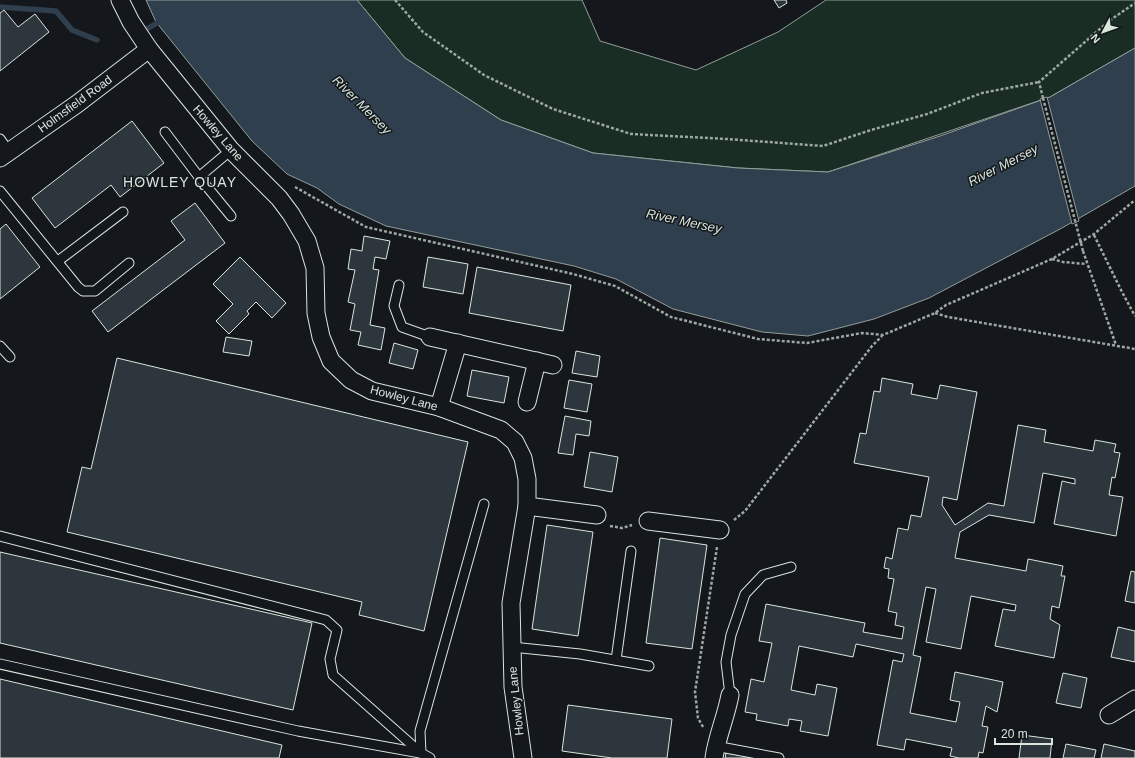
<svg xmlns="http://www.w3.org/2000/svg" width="1135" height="758" font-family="Arial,sans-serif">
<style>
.green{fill:#1a2d24;stroke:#939e99}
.water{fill:#2f3f4d;stroke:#939e99}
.pier{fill:#14181c;stroke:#939e99}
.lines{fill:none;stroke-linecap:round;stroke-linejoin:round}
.stream{stroke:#2f3f4d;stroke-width:5.5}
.building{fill:#2c363c;stroke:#d8e6dc}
.lane-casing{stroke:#d8e6dc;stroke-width:11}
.street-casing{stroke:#d8e6dc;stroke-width:19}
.path{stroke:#9da8a2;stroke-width:2.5;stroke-dasharray:3 2;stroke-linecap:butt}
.lane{stroke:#14181c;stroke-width:9}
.street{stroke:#14181c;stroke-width:17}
.path-bridge{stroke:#9da8a2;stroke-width:2.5;stroke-dasharray:3 2;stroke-linecap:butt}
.labels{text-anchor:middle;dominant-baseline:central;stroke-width:3;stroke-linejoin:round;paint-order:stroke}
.street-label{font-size:12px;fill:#d8e6dc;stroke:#14181c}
.water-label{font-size:13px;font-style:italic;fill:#d8e6dc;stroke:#14181c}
.quarter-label{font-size:14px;letter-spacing:1px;fill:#d8e6dc;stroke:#14181c}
</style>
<rect width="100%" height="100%" fill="#14181c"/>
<!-- green -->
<polygon class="green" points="357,0 582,0 600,41 696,70 778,32 826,0 1135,0 1135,48 1050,97 828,172 738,168 593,153 501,120 405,58"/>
<!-- water -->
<polygon class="water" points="146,0 357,0 405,58 501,120 593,153 738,168 828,172 940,136 1050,97 1135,48 1135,186 1062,228 929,298 874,319 808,336 762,332 673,309 616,279 574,266 386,226 339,204 317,188 287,174 252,141 156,22"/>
<!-- pier -->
<polygon class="pier" points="1047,97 1079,221 1072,224 1040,99"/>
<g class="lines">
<!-- stream -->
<g class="stream">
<polyline points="0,7 56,11 72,30 97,40"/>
<polyline points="147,29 162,20"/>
</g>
</g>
<!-- building -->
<g class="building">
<polygon points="774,0 786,0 787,3 779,8"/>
<polygon points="4,10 18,27 35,14 49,32 0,71 0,13"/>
<polygon points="132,121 164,163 120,197 111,185 55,228 32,198"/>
<polygon points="195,203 225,243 108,332 92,311 185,240 171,221"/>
<polygon points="6,224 40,267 0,299 0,229"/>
<polygon points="364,236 390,241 386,259 375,257 373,269 379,270 370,325 385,328 381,350 358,345 361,332 350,330 355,304 348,302 355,270 348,269 351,249 362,251"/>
<polygon points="240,257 286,303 272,318 256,302 247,311 249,314 229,334 216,321 233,304 213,284"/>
<polygon points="428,257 468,264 463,294 423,287"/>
<polygon points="477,267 571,285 563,331 469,313"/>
<polygon points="226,337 252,341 249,356 223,352"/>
<polygon points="394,343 418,350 413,369 389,363"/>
<polygon points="576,351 600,356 597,377 572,373"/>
<polygon points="117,358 468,442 424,631 359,615 362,602 67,532 82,467 91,469"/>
<polygon points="472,370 509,377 504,403 467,396"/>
<polygon points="882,378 913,384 911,394 937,399 940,385 977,392 957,500 943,497 942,505 955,525 988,503 1004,506 1018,425 1046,430 1044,442 1093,451 1095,440 1116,444 1114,452 1120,453 1115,478 1112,477 1109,495 1123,497 1116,536 1054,524 1062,481 1075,484 1075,479 1043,473 1034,523 989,515 960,532 955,558 1026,571 1028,559 1063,566 1061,576 1065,576 1059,608 1052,606 1050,619 1060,625 1054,658 995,646 1003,609 1015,611 1016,605 971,596 961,649 926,642 936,589 926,587 913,655 921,657 910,713 956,722 960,702 950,700 955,672 1003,682 997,712 986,706 982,726 988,727 983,753 979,752 978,758 959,758 950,756 952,748 906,739 904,750 877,745 893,660 902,662 904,654 856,644 853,657 799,646 791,690 815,695 817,684 837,688 828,736 800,731 802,721 789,719 788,726 756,720 757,714 745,712 751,679 764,682 772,643 759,641 766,604 865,623 863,632 902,639 904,627 895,625 897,613 888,611 894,579 888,578 889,569 884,568 886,557 892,559 898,528 908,530 911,515 921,517 929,477 854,463 860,433 866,434 874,391 880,392"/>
<polygon points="569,380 592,384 587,412 564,408"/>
<polygon points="565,416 591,421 589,436 576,434 573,455 558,453"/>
<polygon points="590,452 618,457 612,492 584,487"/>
<polygon points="547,525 593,532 578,636 532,629"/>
<polygon points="660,538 707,545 692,649 646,643"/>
<polygon points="0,552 312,623 293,710 0,643"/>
<polygon points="1131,571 1135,572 1135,603 1125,601"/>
<polygon points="1118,627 1135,631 1135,662 1111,657"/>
<polygon points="1063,673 1087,678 1081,708 1056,703"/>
<polygon points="0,679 282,745 279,758 0,758"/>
<polygon points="568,705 672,719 667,758 612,758 562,751"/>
<polygon points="1022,735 1052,739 1050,758 1019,758"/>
<polygon points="1066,744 1096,750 1094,758 1063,758"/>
<polygon points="1104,744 1135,751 1135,758 1101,758"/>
<polygon points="726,753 750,757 750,758 725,758"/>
</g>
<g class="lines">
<defs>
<g id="lane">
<polyline points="165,132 199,177 231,150"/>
<polyline points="0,139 9,152"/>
<polyline points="199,177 231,216"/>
<polyline points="0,191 78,287 83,291 95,291 129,263"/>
<polyline points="58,261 123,212"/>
<polyline points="399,285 394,306 402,327 430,337"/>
<polyline points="0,346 10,357"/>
<polyline points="0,536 326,620 337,630 330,659 333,675 421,753"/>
<polyline points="512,647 580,654 649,666"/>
<polyline points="616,660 631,551"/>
<polyline points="0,664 298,731 420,753"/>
<polyline points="730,695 726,662 731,635 745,594 763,575 791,567"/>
<polyline points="715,746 779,758"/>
<polyline points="430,758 421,753 420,731 484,504"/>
</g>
<g id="street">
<polyline points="120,0 131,22 149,49 231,150 279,198 291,214 307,241 315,268 316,313 321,337 331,361 351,380 372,391 439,407 501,430 515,442 523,458 527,479 527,506 511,603 513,687 523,758"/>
<polyline points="0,158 77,104 149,49"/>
<polyline points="430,337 553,365"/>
<polyline points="527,402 537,361"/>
<polyline points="439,407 458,343"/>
<polyline points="527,506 597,515"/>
<polyline points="648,521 720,530"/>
<polyline points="1109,715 1135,699"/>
<path d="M714 758C717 736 726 717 730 695"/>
</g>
</defs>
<!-- lane casing -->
<use href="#lane" class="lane-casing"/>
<!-- street casing -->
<use href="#street" class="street-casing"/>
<!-- path -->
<g class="path">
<polyline points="395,0 423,32 484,75 553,109 631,134 727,139 823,146 871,130 927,114 982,93 1039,82"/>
<polyline points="1043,98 1039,82 1109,21 1135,3"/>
<polyline points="295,187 366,227 573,274 615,286 671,317 758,339 807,343 862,333 883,335 935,313 946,305 1052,259 1094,234 1135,200"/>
<polyline points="1094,235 1122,292 1135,316"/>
<polyline points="1083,251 1116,345"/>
<polyline points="1052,259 1063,262 1086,264"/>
<polyline points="935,313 948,317 1135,349"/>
<polyline points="734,520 745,511 872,346 882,336"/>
<polyline points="610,526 622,528 632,525"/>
<polyline points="703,727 698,718 695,692 717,547"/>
</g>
<!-- lane -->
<use href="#lane" class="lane"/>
<!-- street -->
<use href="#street" class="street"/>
<!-- path-bridge -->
<polyline class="path-bridge" points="1043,98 1083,251"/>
</g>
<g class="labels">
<!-- street labels -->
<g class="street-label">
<text transform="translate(75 104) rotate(-36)">Holmsfield Road</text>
<text transform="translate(218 133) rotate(49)">Howley Lane</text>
<text transform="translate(404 398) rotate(15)">Howley Lane</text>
<text transform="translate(516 701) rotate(-96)">Howley Lane</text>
</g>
<!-- water labels -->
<g class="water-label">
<text transform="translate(362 105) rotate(45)">River Mersey</text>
<text transform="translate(1003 165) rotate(-27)">River Mersey</text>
<text transform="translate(684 221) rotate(12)">River Mersey</text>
</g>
<!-- quarter labels -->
<g class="quarter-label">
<text x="180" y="182">HOWLEY QUAY</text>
</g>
</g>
<!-- north arrow -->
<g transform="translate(1103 32) rotate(229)" stroke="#14181c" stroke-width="3" paint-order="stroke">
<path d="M0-3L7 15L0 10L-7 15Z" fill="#d8e6dc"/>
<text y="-6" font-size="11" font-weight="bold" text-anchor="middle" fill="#d8e6dc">N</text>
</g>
<!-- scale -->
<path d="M995 738v6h57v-6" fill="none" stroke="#d8e6dc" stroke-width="2"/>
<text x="1001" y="738" font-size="12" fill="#d8e6dc" stroke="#14181c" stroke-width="3" paint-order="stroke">20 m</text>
</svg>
